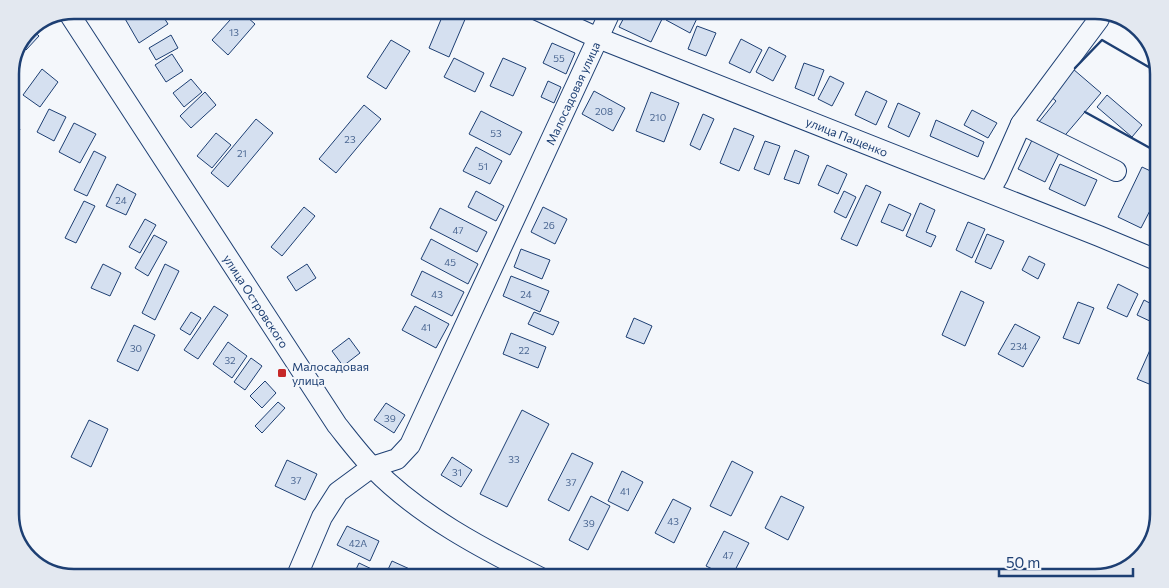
<svg xmlns="http://www.w3.org/2000/svg" width="1169" height="588" font-family="Commissioner,sans-serif">
<style>
.building{fill:#d5e0f0;stroke:#1d3f73}
.lines{fill:none;stroke-linecap:round;stroke-linejoin:round}
.minor-casing{stroke:#1d3f73;stroke-width:22}
.minor{stroke:#f4f7fb;stroke-width:20}
.wall{stroke:#1d3f73;stroke-width:2.5}
.poi-dot{fill:#c62828;stroke:#f4f7fb;stroke-width:2}
.labels{text-anchor:middle;dominant-baseline:central;stroke-width:4;stroke-linejoin:round;paint-order:stroke}
.number-label{font-size:10px;fill:#4b6792}
.street-label{font-size:12px;fill:#1d3f73;stroke:#f4f7fb}
.poi-label{font-size:12px;fill:#1d3f73;stroke:#f4f7fb;text-anchor:start}
.rim{fill:none;stroke:#1d3f73;stroke-width:2.5}
</style>
<rect width="100%" height="100%" fill="#f4f7fb"/>
<!-- building -->
<g class="building">
<polygon points="120,10 159,10 168,24 139,43"/>
<polygon points="239,10 255,24 228,55 212,40"/>
<polygon points="445,10 469,10 449,57 429,48"/>
<polygon points="628,10 648,10 663,17 651,42 619,27"/>
<polygon points="671,10 701,10 690,33 666,20"/>
<polygon points="697,26 716,33 706,56 688,49"/>
<polygon points="30,28 39,36 26,50 21,45"/>
<polygon points="171,35 178,48 156,60 149,48"/>
<polygon points="741,39 762,50 750,73 729,63"/>
<polygon points="391,40 410,51 386,89 367,77"/>
<polygon points="552,43 575,53 566,74 543,63"/>
<polygon points="769,47 786,56 773,81 756,72"/>
<polygon points="172,54 183,71 166,82 155,65"/>
<polygon points="454,58 484,73 475,92 444,77"/>
<polygon points="503,58 526,68 513,96 490,86"/>
<polygon points="804,63 824,70 814,96 795,88"/>
<polygon points="42,69 58,82 40,107 23,95"/>
<polygon points="1073,69 1101,93 1061,140 1039,122 1056,101 1050,96"/>
<polygon points="830,76 844,83 832,106 818,99"/>
<polygon points="191,79 202,92 184,107 173,93"/>
<polygon points="548,81 561,87 554,103 541,97"/>
<polygon points="594,91 625,108 613,131 582,114"/>
<polygon points="866,91 887,101 876,125 855,115"/>
<polygon points="205,92 216,105 191,128 180,116"/>
<polygon points="651,92 679,103 664,142 636,131"/>
<polygon points="1107,95 1142,125 1132,137 1097,107"/>
<polygon points="898,103 920,113 909,137 888,127"/>
<polygon points="364,105 381,119 336,173 319,159"/>
<polygon points="49,109 66,117 54,141 37,132"/>
<polygon points="972,110 997,123 988,138 964,125"/>
<polygon points="481,111 522,132 510,155 469,134"/>
<polygon points="703,114 714,119 700,150 690,145"/>
<polygon points="256,119 273,133 228,187 211,173"/>
<polygon points="936,120 984,142 978,157 930,136"/>
<polygon points="74,123 96,134 80,163 59,152"/>
<polygon points="10,124 20,129 10,149"/>
<polygon points="734,128 754,136 739,171 720,163"/>
<polygon points="216,133 231,145 212,168 197,156"/>
<polygon points="1034,136 1061,149 1045,182 1018,169"/>
<polygon points="765,141 780,146 769,175 754,169"/>
<polygon points="476,147 502,161 490,184 463,171"/>
<polygon points="795,150 809,156 799,184 784,179"/>
<polygon points="94,151 106,157 87,196 74,190"/>
<polygon points="1060,164 1097,180 1085,206 1049,189"/>
<polygon points="827,165 847,174 838,194 818,185"/>
<polygon points="1142,167 1159,175 1159,193 1141,228 1118,217"/>
<polygon points="117,184 136,194 126,215 106,206"/>
<polygon points="866,185 881,192 857,246 841,239"/>
<polygon points="476,191 504,206 496,221 468,207"/>
<polygon points="844,191 856,197 846,218 834,212"/>
<polygon points="84,201 95,206 76,243 65,238"/>
<polygon points="920,203 935,210 926,232 936,236 931,247 906,236"/>
<polygon points="889,204 911,214 903,231 881,222"/>
<polygon points="304,207 315,216 282,256 271,247"/>
<polygon points="543,207 567,219 555,244 531,232"/>
<polygon points="440,208 487,232 477,252 430,228"/>
<polygon points="145,219 156,225 140,253 129,247"/>
<polygon points="968,222 985,229 972,258 956,250"/>
<polygon points="987,234 1004,241 991,269 975,262"/>
<polygon points="154,235 167,242 148,276 135,268"/>
<polygon points="431,239 478,264 468,284 421,259"/>
<polygon points="521,249 550,260 542,279 514,267"/>
<polygon points="1029,256 1045,264 1038,279 1022,270"/>
<polygon points="103,264 121,273 110,296 91,288"/>
<polygon points="165,264 179,271 155,320 142,313"/>
<polygon points="307,264 316,278 296,291 287,277"/>
<polygon points="422,271 464,292 452,316 411,295"/>
<polygon points="511,276 549,291 540,312 503,296"/>
<polygon points="1118,284 1138,294 1127,317 1107,308"/>
<polygon points="961,291 984,302 965,346 942,335"/>
<polygon points="1144,300 1159,308 1159,313 1154,323 1137,315"/>
<polygon points="1078,302 1094,308 1079,344 1063,338"/>
<polygon points="214,306 228,315 198,359 184,350"/>
<polygon points="415,306 449,324 436,348 402,330"/>
<polygon points="191,312 201,318 190,335 180,329"/>
<polygon points="534,312 559,322 553,335 528,324"/>
<polygon points="634,318 652,326 644,344 626,337"/>
<polygon points="1015,324 1040,337 1023,367 998,354"/>
<polygon points="134,325 155,335 138,371 117,361"/>
<polygon points="511,333 546,347 538,368 503,354"/>
<polygon points="349,338 360,353 343,366 332,351"/>
<polygon points="1154,341 1159,343 1159,374 1154,386 1137,379"/>
<polygon points="228,342 247,356 232,378 213,364"/>
<polygon points="251,358 262,366 245,390 234,382"/>
<polygon points="265,381 276,393 262,408 250,396"/>
<polygon points="278,402 285,408 262,433 255,426"/>
<polygon points="386,403 405,415 394,433 374,420"/>
<polygon points="522,410 549,424 507,507 480,494"/>
<polygon points="89,420 108,429 91,467 71,457"/>
<polygon points="572,453 593,463 569,511 548,500"/>
<polygon points="452,457 472,470 461,487 441,475"/>
<polygon points="287,460 317,474 305,500 275,486"/>
<polygon points="732,461 753,472 731,516 710,506"/>
<polygon points="622,471 643,482 628,511 608,501"/>
<polygon points="591,496 610,506 588,550 569,540"/>
<polygon points="781,496 804,507 788,540 765,528"/>
<polygon points="673,499 691,508 674,543 655,533"/>
<polygon points="347,526 379,541 370,561 337,545"/>
<polygon points="724,531 749,543 731,578 706,566"/>
<polygon points="392,561 414,571 410,578 384,578"/>
<polygon points="359,563 380,573 378,578 352,578"/>
</g>
<g class="lines">
<defs>
<g id="minor">
<path id="s1" d="M537 10 598 38 1099 236 1159 261"/>
<path id="s2" d="M68 12 337 425C349 440 361 456 374 469 420 516 483 549 541 578"/>
<polyline points="1021,124 1099,19 1092,10"/>
<polyline points="989,192 998,176 1021,124 1116,171"/>
<path id="s3" d="M296 578 322 517 338 492 372 467 397 459 410 445 611 10"/>
</g>
</defs>
<!-- minor casing -->
<use href="#minor" class="minor-casing"/>
<!-- minor -->
<use href="#minor" class="minor"/>
<!-- wall -->
<g class="wall">
<polyline points="1075,68 1102,40 1159,73"/>
<polyline points="1085,112 1159,153"/>
</g>
</g>
<!-- markers -->
<rect class="poi-dot" x="277" y="368" width="10" height="10" rx="2.5"/>
<g class="labels">
<!-- number labels -->
<g class="number-label">
<text x="234" y="32">13</text>
<text x="559" y="58">55</text>
<text x="604" y="111">208</text>
<text x="658" y="117">210</text>
<text x="496" y="133">53</text>
<text x="350" y="139">23</text>
<text x="242" y="153">21</text>
<text x="483" y="166">51</text>
<text x="121" y="200">24</text>
<text x="549" y="225">26</text>
<text x="458" y="230">47</text>
<text x="450" y="262">45</text>
<text x="437" y="294">43</text>
<text x="526" y="294">24</text>
<text x="426" y="327">41</text>
<text x="1019" y="346">234</text>
<text x="136" y="348">30</text>
<text x="524" y="350">22</text>
<text x="230" y="360">32</text>
<text x="390" y="418">39</text>
<text x="514" y="459">33</text>
<text x="457" y="472">31</text>
<text x="296" y="480">37</text>
<text x="571" y="482">37</text>
<text x="625" y="491">41</text>
<text x="673" y="521">43</text>
<text x="589" y="523">39</text>
<text x="358" y="543">42А</text>
<text x="728" y="555">47</text>
</g>
<!-- street labels -->
<g class="street-label">
<text stroke="none"><textPath href="#s3" startOffset="571">Малосадовая улица</textPath></text>
<text stroke="none"><textPath href="#s1" startOffset="335">улица Пащенко</textPath></text>
<text stroke="none"><textPath href="#s2" startOffset="345">улица Островского</textPath></text>
</g>
<!-- poi labels -->
<g class="poi-label">
<text x="292" y="366">Малосадовая<tspan x="292" dy="14">улица</tspan></text>
</g>
</g>
<!-- crop -->
<path d="M0 0H1169V588H0ZM74 19H1095A55 55 0 0 1 1150 74V514A55 55 0 0 1 1095 569H74A55 55 0 0 1 19 514V74A55 55 0 0 1 74 19Z" fill="#e3e8f0" fill-rule="evenodd"/>
<path class="rim" d="M74 19H1095A55 55 0 0 1 1150 74V514A55 55 0 0 1 1095 569H74A55 55 0 0 1 19 514V74A55 55 0 0 1 74 19Z"/>
<!-- scale -->
<path d="M999 568v8h134v-8" fill="none" stroke="#1d3f73" stroke-width="2.5"/>
<text x="1006" y="568" font-size="15" fill="#1d3f73" stroke="#f4f7fb" stroke-width="4" paint-order="stroke">50 m</text>
</svg>
